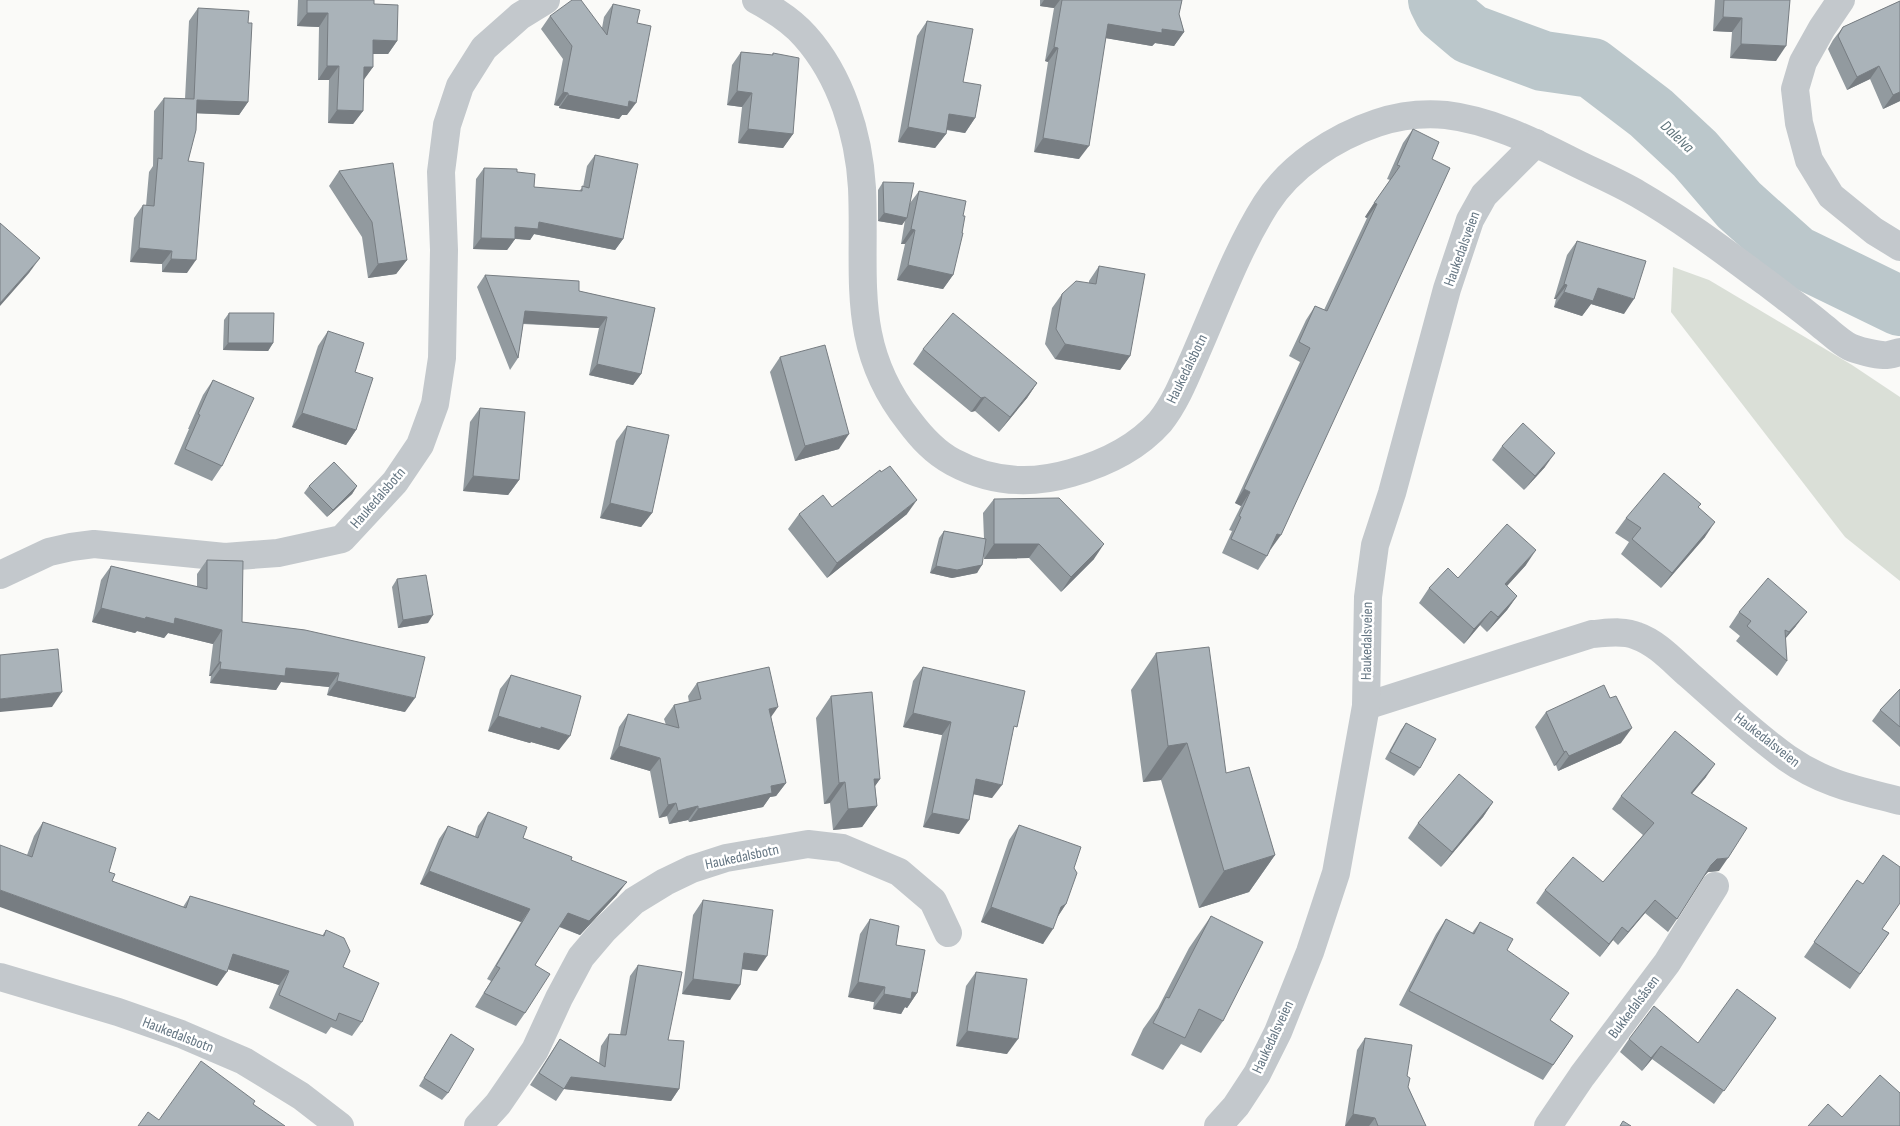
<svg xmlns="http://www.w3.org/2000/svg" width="1900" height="1126" font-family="'Sofia Sans Condensed',sans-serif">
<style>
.green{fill:#dadfd7}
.water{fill:#bbc7cb}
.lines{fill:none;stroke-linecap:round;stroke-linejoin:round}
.river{stroke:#bbc7cb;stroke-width:60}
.street{stroke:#c3c8cc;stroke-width:28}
.wall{fill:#929a9f}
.shaded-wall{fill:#777d82}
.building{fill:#aab3b9;stroke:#777d82}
.labels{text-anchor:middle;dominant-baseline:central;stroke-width:5;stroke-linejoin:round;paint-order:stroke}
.street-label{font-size:15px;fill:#657683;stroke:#fff}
.water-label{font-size:16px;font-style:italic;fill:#60757c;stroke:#fff}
</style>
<rect width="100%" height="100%" fill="#fafaf8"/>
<!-- green -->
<polygon class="green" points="1673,267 1709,280 1852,365 1900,397 1900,581 1845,537 1671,312"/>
<!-- water -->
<polygon class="water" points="1592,68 1611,79 1675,99 1701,127 1695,154 1622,123"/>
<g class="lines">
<!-- river -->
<polyline class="river" points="1438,0 1444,12 1470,34 1543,61 1592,68 1651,113 1695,154 1739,205 1795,255 1900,306"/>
<!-- street -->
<g class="street">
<path d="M756 0C773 9 792 21 805 36 841 76 859 135 862 188 866 276 849 345 909 421 921 437 934 452 953 462 990 482 1030 485 1071 473 1103 464 1137 448 1160 422 1176 402 1186 376 1196 353 1218 303 1237 250 1266 204 1290 166 1335 137 1377 123 1398 116 1424 113 1446 115 1489 120 1530 140 1568 159 1591 171 1616 181 1638 194 1683 220 1725 252 1767 283 1785 297 1804 311 1822 326 1830 332 1840 342 1850 347 1856 350 1876 355 1883 355 1887 356 1896 353 1900 352"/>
<polyline points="1841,0 1822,28 1803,62 1795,89 1799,123 1809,160 1831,196 1874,231 1900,247"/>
<polyline points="0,575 49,552 71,547 94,544 225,557 278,553 342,539 395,482 420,445 435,404 442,358 444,250 441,172 447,125 460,86 484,48 520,16 546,0"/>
<path d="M1366 706 1592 634C1607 633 1624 630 1637 636 1657 643 1673 661 1689 675 1721 703 1752 733 1787 758 1824 784 1858 790 1900 801"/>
<polyline points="0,977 118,1012 181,1034 244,1061 301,1096 340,1126"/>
<polyline points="478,1126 498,1104 535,1050 559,998 581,957 604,930 634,901 665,882 692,869 726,858 808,844 842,848 899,872 933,901 948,933"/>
<polyline points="1218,1126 1236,1106 1257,1074 1278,1032 1310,952 1336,873 1366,706 1368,597 1375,545 1392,493 1447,289 1470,220 1484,195 1536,143"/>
<polyline points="1548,1126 1582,1076 1667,963 1715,886"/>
</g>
</g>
<!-- wall -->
<g class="wall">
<polygon points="298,0 374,0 374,4 397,41 388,54 373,54 373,67 363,80 363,111 353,124 328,123 329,80 318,80 319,27 297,26"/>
<polygon points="1040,0 1182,0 1179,14 1184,32 1174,46 1155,43 1152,46 1106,38 1079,159 1034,152 1048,62 1045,61 1054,8 1040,6"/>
<polygon points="1715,0 1790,0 1776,61 1730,58 1732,32 1713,31"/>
<polygon points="1900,1 1900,101 1883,109 1870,79 1847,90 1828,49 1833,40 1843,27"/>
<polygon points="613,4 637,23 627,115 622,115 619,119 559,108 559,106 554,105 563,59 541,29 550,16 602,28 604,17"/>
<polygon points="198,8 248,102 239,115 197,113 188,161 187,273 162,272 162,264 130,262 134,218 143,205 146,206 149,172 153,166 154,111 164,98 185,99 189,21"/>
<polygon points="927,21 963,82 975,118 965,133 946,130 946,134 935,148 898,142 917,36"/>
<polygon points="741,52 772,55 773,53 793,134 783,148 738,143 742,107 727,105 732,65"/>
<polygon points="1413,129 1432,159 1271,549 1267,556 1258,570 1222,553 1232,531 1229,530 1241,506 1235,503 1300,362 1289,356 1306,320 1315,306 1324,310 1367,218 1365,217 1390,180 1387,179 1403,143"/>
<polygon points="595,155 623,239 615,250 534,234 530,240 515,239 507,250 473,249 476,179 484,168 517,172 534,187 579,191 583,187 587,166"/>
<polygon points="339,171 407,260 396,274 368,278 362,237 329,186"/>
<polygon points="883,182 910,203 919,191 963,216 953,275 943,289 897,280 905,244 901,244 905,220 902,225 878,221 878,190"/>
<polygon points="1577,241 1624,314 1591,304 1582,316 1554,307 1556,299 1554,299 1567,255"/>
<polygon points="1099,266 1130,356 1120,370 1055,359 1045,344 1052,308 1062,294 1089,283 1089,281"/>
<polygon points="485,275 579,291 655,308 641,374 633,385 589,375 599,328 523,324 518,358 510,370 477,287"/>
<polygon points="229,313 273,343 268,351 223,350 224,320"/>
<polygon points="328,331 355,372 356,430 346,445 292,427 318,346"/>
<polygon points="923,349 1037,383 1027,398 999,432 975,411 971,412 913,364"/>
<polygon points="780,357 839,449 795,461 770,372"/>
<polygon points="213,380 222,466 212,481 174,464 189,429 188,429 203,395"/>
<polygon points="480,408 519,480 508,495 463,491 470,422"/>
<polygon points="627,426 652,513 641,527 600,518 616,441"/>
<polygon points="1502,446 1545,467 1524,490 1492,460"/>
<polygon points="881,472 907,514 827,578 788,529 799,514 832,507"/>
<polygon points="309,486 357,486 352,494 327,517 304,493"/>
<polygon points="994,499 1094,559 1061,592 1029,558 984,559 984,555 977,573 952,578 930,573 939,538 944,531 984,539 983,513"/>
<polygon points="1698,508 1705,537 1661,588 1621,554 1629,542 1615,533 1626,518"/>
<polygon points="207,560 242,622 305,630 405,712 327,695 329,687 281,682 276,690 210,683 211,676 209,676 213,644 168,633 164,638 137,631 135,633 92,622 101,580 111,566 197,587 197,574"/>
<polygon points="1526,565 1507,586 1517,596 1507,610 1487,632 1480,625 1464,644 1419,603 1429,588 1458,578"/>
<polygon points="397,579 428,623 398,628 392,587"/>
<polygon points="1739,612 1796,626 1785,639 1787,661 1777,676 1736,641 1740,636 1729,627"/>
<polygon points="1156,653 1226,773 1275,855 1249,892 1199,908 1161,780 1143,782 1131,690"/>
<polygon points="923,667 1013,733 992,798 974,794 959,834 923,827 942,735 903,727 913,681"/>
<polygon points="511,675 559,750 531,742 530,743 488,731 500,689"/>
<polygon points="697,683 771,717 786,783 776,796 770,797 763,807 689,822 688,820 669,824 667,816 659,818 650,771 610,759 619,727 628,714 666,725 664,719 674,705 689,702 688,696"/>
<polygon points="1900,689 1900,747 1872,721 1880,710"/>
<polygon points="831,696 880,779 875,786 877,806 862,827 833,830 830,803 824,804 816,718"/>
<polygon points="1546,712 1621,743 1558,771 1556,765 1554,766 1535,727"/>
<polygon points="1406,723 1420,768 1414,776 1385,759 1401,730"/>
<polygon points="1706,777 1692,793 1719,871 1708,872 1704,876 1677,919 1668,932 1645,913 1618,945 1613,940 1600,957 1536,903 1545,890 1603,882 1643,835 1612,809 1621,796"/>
<polygon points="1493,802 1483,817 1441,867 1408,838 1418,823"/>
<polygon points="488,812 523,838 571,860 617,895 580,935 559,927 535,965 525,1013 516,1026 475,1007 491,981 487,979 521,922 420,884 439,839 448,826 475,836 478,826"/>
<polygon points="43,822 109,872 112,881 183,907 190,896 322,936 326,930 343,967 362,1022 352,1036 331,1027 326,1034 269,1008 279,985 228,969 217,986 27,855 34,836"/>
<polygon points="1019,825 1074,868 1066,904 1057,918 1043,944 981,922 1009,840"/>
<polygon points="1857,880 1882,929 1889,933 1850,989 1804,957"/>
<polygon points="703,900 757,971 742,969 730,1000 682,994 693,915"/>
<polygon points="1211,916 1223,1021 1201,1053 1181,1044 1163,1070 1131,1055 1143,1029 1158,1008 1189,948"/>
<polygon points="870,919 896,945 917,993 907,1008 905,1007 901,1014 873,1009 874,1002 848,997 860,934"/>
<polygon points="1446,919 1472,933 1480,922 1507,950 1550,1020 1573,1036 1543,1080 1399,1005 1436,934"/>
<polygon points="638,965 668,1040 679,1089 671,1101 564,1089 556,1101 530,1085 560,1039 599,1063 601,1046 609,1034 620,1035 630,976"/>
<polygon points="976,972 1007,1054 956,1046 966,986"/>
<polygon points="1776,1018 1714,1104 1652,1059 1642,1071 1620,1052 1629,1039 1698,1043"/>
<polygon points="451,1034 448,1093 442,1100 419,1086"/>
<polygon points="1365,1038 1407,1076 1408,1087 1426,1126 1345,1126 1357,1050"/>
</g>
<!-- shaded-wall -->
<g class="shaded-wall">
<polygon points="1044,0 1060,0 1054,8 1040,6"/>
<polygon points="307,13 328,13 319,27 297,26"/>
<polygon points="1723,17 1742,18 1732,32 1713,31"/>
<polygon points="1108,24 1162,29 1184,32 1174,46 1155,43 1152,46 1099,37"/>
<polygon points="373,40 397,41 388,54 363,54"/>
<polygon points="1741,44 1786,46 1776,61 1730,58"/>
<polygon points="1054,47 1058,48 1048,62 1045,61"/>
<polygon points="327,66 339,66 329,80 318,80"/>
<polygon points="1879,66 1870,79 1847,90 1857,77"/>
<polygon points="364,67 373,67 363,81"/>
<polygon points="737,91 752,93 742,107 727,105"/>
<polygon points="563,92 568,93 559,106 554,105"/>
<polygon points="1900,92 1900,101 1883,109 1893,95"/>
<polygon points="568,95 629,101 636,103 627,115 622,115 619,119 559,108"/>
<polygon points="197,100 248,102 239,115 188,113"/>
<polygon points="337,110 363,111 353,124 328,123"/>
<polygon points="949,114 975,118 965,133 939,128"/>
<polygon points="908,127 946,134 935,148 898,142"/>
<polygon points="748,129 793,134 783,148 738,143"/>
<polygon points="1043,138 1089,146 1079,159 1034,152"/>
<polygon points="1374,203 1377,204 1367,218 1365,217"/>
<polygon points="884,213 907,218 902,225 878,221"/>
<polygon points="539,222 623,239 615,250 534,234 530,240 507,238 515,227"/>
<polygon points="911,229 915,230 905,244 901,244"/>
<polygon points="481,238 515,239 507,250 473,249"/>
<polygon points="139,248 172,251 162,264 130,262"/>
<polygon points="40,258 29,273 0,306 0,303"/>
<polygon points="171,259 196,260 187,273 162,272"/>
<polygon points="407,260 396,274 368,278 378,264"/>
<polygon points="908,265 953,275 943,289 897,280"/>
<polygon points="1564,284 1567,285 1556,299 1554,299"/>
<polygon points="1598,288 1634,299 1624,314 1591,304 1582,316 1554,307 1564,292"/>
<polygon points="525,311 607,317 599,328 517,323"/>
<polygon points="228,343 273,343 268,351 223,350"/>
<polygon points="1065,344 1130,356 1120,370 1055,359"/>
<polygon points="597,364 641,374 633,385 589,375"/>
<polygon points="1037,383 1027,398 999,432 1010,417"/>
<polygon points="985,397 975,411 971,412 981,398"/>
<polygon points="302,413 356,430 346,445 292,427"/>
<polygon points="849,434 839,449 795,461 805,446"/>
<polygon points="1555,453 1545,467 1524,490 1535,476"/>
<polygon points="473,476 519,480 508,495 463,491"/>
<polygon points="357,486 352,494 327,517 333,510"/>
<polygon points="1244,489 1250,492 1241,506 1235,503"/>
<polygon points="917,500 907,514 827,578 837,563"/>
<polygon points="610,503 652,513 641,527 600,518"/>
<polygon points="1715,522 1705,537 1661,588 1672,573"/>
<polygon points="1277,534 1281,535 1271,549 1268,548"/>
<polygon points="994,544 1039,544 1029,558 984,559"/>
<polygon points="1104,544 1094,559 1061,592 1071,577"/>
<polygon points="1536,550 1526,565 1495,599 1505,584"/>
<polygon points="982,565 977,573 952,578 930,573 936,566"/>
<polygon points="1517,596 1507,610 1487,632 1498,617"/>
<polygon points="101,608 146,617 175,618 222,630 213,644 168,633 164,638 137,631 135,633 92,622"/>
<polygon points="1491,611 1480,625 1464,644 1474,629"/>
<polygon points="1807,612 1796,626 1778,647 1789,632"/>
<polygon points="433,615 428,623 398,628 403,620"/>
<polygon points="219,662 221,662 211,676 209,676"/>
<polygon points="286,668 339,673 329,687 281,682 276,690 210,683 220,669"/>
<polygon points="337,681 415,698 405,712 327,695"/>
<polygon points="62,692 52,707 0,712 0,699"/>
<polygon points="778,707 769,720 769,709"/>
<polygon points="913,713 951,722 942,735 903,727"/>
<polygon points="498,716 541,727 570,736 559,750 531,742 530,743 488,731"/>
<polygon points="1632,728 1621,743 1558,771 1569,756"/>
<polygon points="1187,743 1161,780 1143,782 1168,746"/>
<polygon points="619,746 660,758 650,771 610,759"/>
<polygon points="1566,751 1556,765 1554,766 1564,752"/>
<polygon points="1715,764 1706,777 1682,806 1691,793"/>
<polygon points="874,779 880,779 865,800"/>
<polygon points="976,779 1002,785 992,798 967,793"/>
<polygon points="845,782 830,803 824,804 839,783"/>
<polygon points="786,783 776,796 770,797 763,807 689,822 698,809 771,786"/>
<polygon points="1493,802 1483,817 1441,867 1452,852"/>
<polygon points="676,803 667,816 659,818 668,805"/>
<polygon points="698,806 688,820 669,824 678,811"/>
<polygon points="877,806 862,827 833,830 848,809"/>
<polygon points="932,813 969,820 959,834 923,827"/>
<polygon points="1275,855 1249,892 1199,908 1224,871"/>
<polygon points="1728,858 1719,871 1708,872 1702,878 1711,865 1717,859"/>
<polygon points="429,871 530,909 521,922 420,884"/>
<polygon points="627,882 617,895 580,935 558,926 568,913"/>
<polygon points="0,890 227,972 217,986 0,907"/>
<polygon points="1655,900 1645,913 1618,945 1628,932"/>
<polygon points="1066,904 1056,919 1061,907"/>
<polygon points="991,907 1053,929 1043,944 981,922"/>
<polygon points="1622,927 1613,940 1600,957 1609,944"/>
<polygon points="744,953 767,956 757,971 734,968"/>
<polygon points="233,954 289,971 279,985 224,968"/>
<polygon points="693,979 740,985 730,1000 682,994"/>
<polygon points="858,982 885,987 874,1002 848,997"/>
<polygon points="912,992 917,993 907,1008 905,1007 901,1014 873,1009 884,994"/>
<polygon points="967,1031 1018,1039 1007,1054 956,1046"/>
<polygon points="1661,1046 1652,1059 1642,1071 1651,1058"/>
<polygon points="571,1077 679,1089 671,1101 564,1089"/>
<polygon points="1353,1114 1375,1118 1369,1126 1345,1126"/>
</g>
<!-- building -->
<g class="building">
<polygon points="307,0 374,0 374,4 398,5 397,41 373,40 373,67 364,67 363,111 337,110 339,66 327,66 328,13 307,13"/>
<polygon points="572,0 581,0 607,35 613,4 640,10 637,23 651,26 636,103 629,101 628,107 568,95 568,93 563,92 572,46 550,16"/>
<polygon points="1062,0 1182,0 1179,14 1184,32 1162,29 1162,33 1108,24 1089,146 1043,138 1058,48 1054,47"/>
<polygon points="1724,0 1790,0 1786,46 1741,44 1742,18 1723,17"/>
<polygon points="1900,1 1900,92 1893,95 1879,66 1857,77 1838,36 1843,27"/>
<polygon points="198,8 249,11 248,23 252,23 248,102 197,100 196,130 188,161 204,163 196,260 171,259 172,251 139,248 143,205 154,206 158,158 162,159 164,98 194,99"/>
<polygon points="927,21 973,29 963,82 981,85 975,118 949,114 946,134 908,127"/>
<polygon points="741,52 773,55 773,53 799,58 793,134 748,129 752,93 737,91"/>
<polygon points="1413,129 1439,142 1432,159 1450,168 1281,535 1277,534 1267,556 1231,539 1241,517 1239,516 1250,492 1244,489 1310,348 1299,342 1315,306 1327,311 1377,204 1374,203 1400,166 1397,165"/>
<polygon points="595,155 638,164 623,239 539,222 538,229 515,227 515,239 481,238 484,168 517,169 517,172 535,174 534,187 582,191 582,186 589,188"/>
<polygon points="393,163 407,260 378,264 372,222 339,171"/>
<polygon points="883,182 914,183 907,218 884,213"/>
<polygon points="919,191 966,201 963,216 965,216 962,233 963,233 953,275 908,265 915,230 911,229"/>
<polygon points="0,223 40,258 0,303"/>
<polygon points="1577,241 1646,261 1634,299 1598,288 1593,301 1564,292 1567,285 1564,284"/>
<polygon points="1099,266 1145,274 1130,356 1065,344 1056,329 1062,294 1076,281 1096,284"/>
<polygon points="485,275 579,281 579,291 655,308 641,374 597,364 607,317 525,311 518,358"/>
<polygon points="229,313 274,313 273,343 228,343"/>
<polygon points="953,313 1037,383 1010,417 985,397 981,398 923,349"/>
<polygon points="328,331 364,343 355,372 373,378 356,430 302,413"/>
<polygon points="825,345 849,434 805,446 780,357"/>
<polygon points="213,380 254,398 222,466 185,449 200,415 198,414"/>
<polygon points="480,408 525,412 519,480 473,476"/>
<polygon points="1523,423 1555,453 1535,476 1502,446"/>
<polygon points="627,426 669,435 652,513 610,503"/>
<polygon points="334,462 357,486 333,510 309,486"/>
<polygon points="890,466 917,500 837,563 799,514 823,495 832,507 880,470 881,472"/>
<polygon points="1664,473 1701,504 1698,507 1715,522 1672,573 1632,539 1641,528 1626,518"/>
<polygon points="1059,498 1104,544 1071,577 1039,544 994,544 994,499"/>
<polygon points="1507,524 1536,550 1505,584 1517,596 1498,617 1491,611 1474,629 1429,588 1448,568 1458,578"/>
<polygon points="944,531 986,539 982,565 957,570 936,566"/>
<polygon points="207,560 243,561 242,622 305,630 425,657 415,698 337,681 339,673 286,668 285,676 220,669 221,662 219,662 222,630 175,618 174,624 146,617 145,619 101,608 111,566 207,589"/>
<polygon points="426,575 433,615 403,620 397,579"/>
<polygon points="1768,578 1807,612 1789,632 1785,630 1787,661 1747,626 1751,621 1739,612"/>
<polygon points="1209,647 1226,773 1249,767 1275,855 1224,871 1187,743 1168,746 1156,653"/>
<polygon points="58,649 62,692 0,699 0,655"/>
<polygon points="769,667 778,707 769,709 786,783 771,786 772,793 698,809 698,806 678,811 676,803 668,805 660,758 619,746 628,714 679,728 674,705 701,699 697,683"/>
<polygon points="923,667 1025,691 1017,727 1014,726 1002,785 976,779 969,820 932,813 951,722 913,713"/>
<polygon points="511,675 581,696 570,736 541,727 541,729 498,716"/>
<polygon points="1604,685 1610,698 1616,696 1632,728 1569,756 1566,751 1564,752 1546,712"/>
<polygon points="1900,689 1900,727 1880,710"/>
<polygon points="872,692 880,779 874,779 877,806 848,809 845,782 839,783 831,696"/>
<polygon points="1406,723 1436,739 1420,768 1390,752"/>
<polygon points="1675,731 1715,764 1691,793 1747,828 1728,858 1717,859 1711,865 1677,919 1655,900 1628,932 1622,927 1609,944 1545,890 1573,857 1603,882 1654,823 1621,796"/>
<polygon points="1459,774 1493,802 1452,852 1418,823"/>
<polygon points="488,812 527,827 523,838 572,857 571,860 627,882 589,921 568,913 535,965 550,974 525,1013 484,993 500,968 496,966 530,909 429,871 448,826 478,838"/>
<polygon points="43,822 116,848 109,872 115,874 112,881 186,908 190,896 324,936 326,930 344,938 350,951 343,967 379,983 362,1022 339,1013 336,1021 279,995 289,971 233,954 227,972 0,890 0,845 32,857"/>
<polygon points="1019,825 1081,847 1074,868 1077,873 1066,904 1061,907 1053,929 991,907"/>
<polygon points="1883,855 1900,867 1900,903 1882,929 1889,933 1860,974 1814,942 1857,880 1863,884"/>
<polygon points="703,900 773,910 767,956 744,953 740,985 693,979"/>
<polygon points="1211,916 1263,942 1223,1021 1199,1009 1185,1038 1153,1023 1166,997 1169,998"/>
<polygon points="870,919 899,926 896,945 925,950 917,993 912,992 911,999 884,994 885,987 858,982"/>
<polygon points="1446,919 1474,934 1480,922 1513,939 1507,950 1569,993 1550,1020 1573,1036 1553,1065 1409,991"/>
<polygon points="638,965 682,972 668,1040 684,1041 679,1089 571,1077 564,1089 539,1073 560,1039 605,1067 609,1034 626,1035"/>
<polygon points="976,972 1027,979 1018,1039 967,1031"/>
<polygon points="1737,989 1776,1018 1724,1091 1661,1046 1651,1058 1629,1039 1654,1006 1698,1043"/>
<polygon points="451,1034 474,1049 448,1093 424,1078"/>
<polygon points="1365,1038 1412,1045 1407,1076 1410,1078 1408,1087 1426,1126 1378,1126 1375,1118 1353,1114"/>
<polygon points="201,1061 255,1101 253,1104 285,1126 138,1126 148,1112 159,1120"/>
<polygon points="1880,1075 1900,1093 1900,1126 1808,1126 1828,1104 1842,1117"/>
<polygon points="1623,1121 1631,1126 1620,1126"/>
</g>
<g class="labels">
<!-- street labels -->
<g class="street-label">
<text transform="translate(1462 249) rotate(-70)">Haukedalsveien</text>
<text transform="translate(1187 369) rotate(-64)">Haukedalsbotn</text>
<text transform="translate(378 498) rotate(-49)">Haukedalsbotn</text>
<text transform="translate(1367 641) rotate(-89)">Haukedalsveien</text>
<text transform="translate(1767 740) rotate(38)">Haukedalsveien</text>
<text transform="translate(742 857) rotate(-12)">Haukedalsbotn</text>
<text transform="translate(1634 1007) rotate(-53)">Bukkedalsåsen</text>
<text transform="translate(178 1035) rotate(21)">Haukedalsbotn</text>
<text transform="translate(1273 1037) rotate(-65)">Haukedalsveien</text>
</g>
<!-- water labels -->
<g class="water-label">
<text transform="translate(1677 137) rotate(43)">Dalelva</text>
</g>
</g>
</svg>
